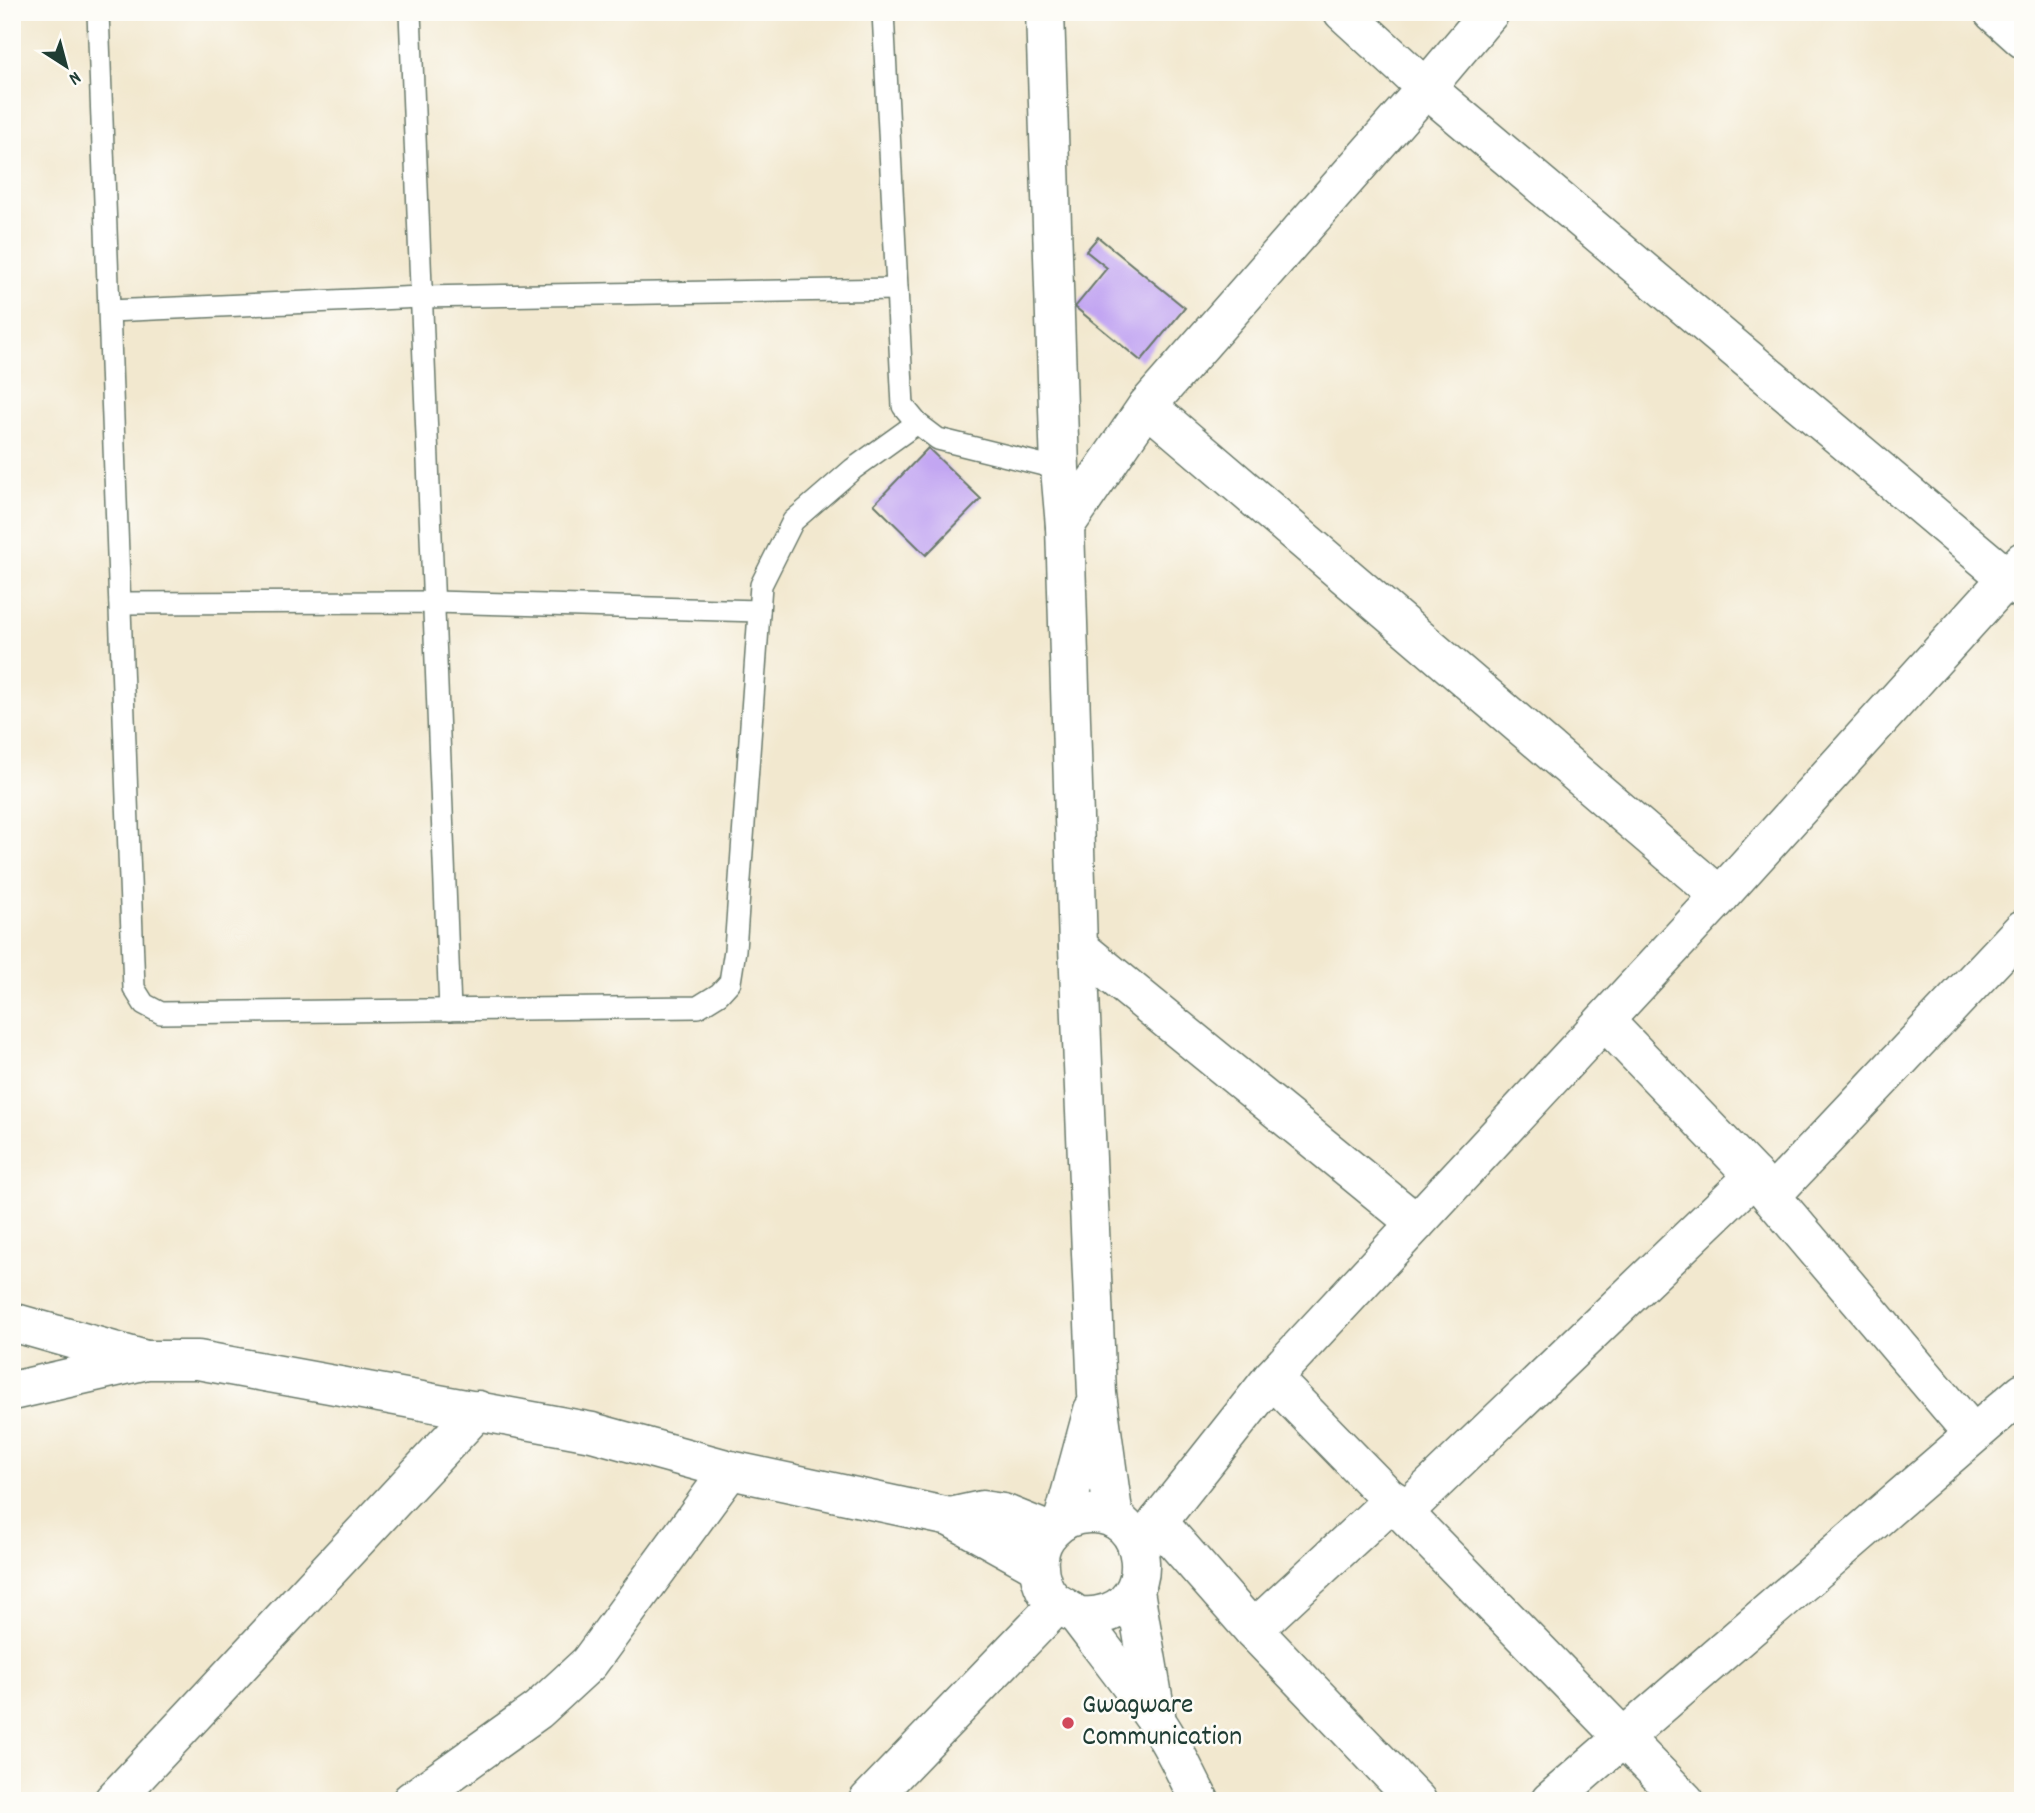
<svg xmlns="http://www.w3.org/2000/svg" width="2035" height="1813" font-family="Dekko,sans-serif">
<style>
.building{fill:#c2a6f2}
.lines{fill:none;stroke-linecap:round;stroke-linejoin:round}
.lane-casing{stroke:#69796a;stroke-width:24}
.street-casing{stroke:#69796a;stroke-width:41}
.secondary-casing{stroke:#69796a;stroke-width:41}
.lane{stroke:#fff;stroke-width:21}
.street{stroke:#fff;stroke-width:38}
.secondary{stroke:#fff;stroke-width:38}
.poi-dot{fill:#d1495b;stroke:#fdfcf7;stroke-width:2.5}
.labels{text-anchor:middle;dominant-baseline:central;stroke-width:5;stroke-linejoin:round;paint-order:stroke}
.poi-label{font-size:28px;fill:#1f3d34;stroke:#fdfcf7;text-anchor:start}
</style>
<rect width="100%" height="100%" fill="#fdfcf7"/>
<filter id="ink" filterUnits="userSpaceOnUse"><feTurbulence type="fractalNoise" baseFrequency=".0143" numOctaves="2"/><feDisplacementMap in="SourceGraphic" scale="14" xChannelSelector="R" yChannelSelector="G"/><feConvolveMatrix kernelMatrix="1 2 1 2 8 2 1 2 1" color-interpolation-filters="sRGB"/></filter>
<filter id="wash" filterUnits="userSpaceOnUse"><feTurbulence type="fractalNoise" baseFrequency=".00686" numOctaves="4" result="noise"/><feDisplacementMap in="SourceGraphic" scale="28" xChannelSelector="R" yChannelSelector="G"/><feGaussianBlur stdDeviation="1.57" result="paint"/><feColorMatrix in="noise" values="0 0 0 0 0 0 0 0 0 0 0 0 0 0 0 0 0 1.4 0 .05"/><feComposite in="paint" operator="in"/></filter>
<g filter="url(#wash)">
<rect width="100%" height="100%" fill="#f2e8cf"/>
<g id="blocks">
<!-- building -->
<g class="building">
<polygon points="1098,237 1185,308 1141,361 1075,307 1107,268 1086,251"/>
<polygon points="928,448 981,499 926,555 874,504"/>
</g>
</g>
</g>
<g filter="url(#ink)">
<use href="#blocks" fill-opacity="0" stroke="#69796a" stroke-width="2"/>
<g class="lines">
<defs>
<g id="lane">
<polyline points="98,12 134,988 144,1004 161,1013 698,1007 719,994 730,982 735,950 761,585 793,521 853,469 917,423"/>
<polyline points="410,12 450,1010"/>
<polyline points="883,12 903,406 917,423 938,439 1060,469"/>
<polyline points="110,311 421,297 897,289"/>
<polyline points="120,603 434,602 759,611"/>
</g>
<g id="street">
<polyline points="1343,12 1426,88 2023,591"/>
<polyline points="1993,12 2023,39"/>
<polyline points="1147,406 1720,896"/>
<polyline points="1065,526 1147,406 1426,88 1490,12"/>
<polyline points="1078,947 1416,1223"/>
<polyline points="1605,1021 1754,1176 1973,1434"/>
<polyline points="1771,1196 2023,929"/>
<polyline points="12,1322 142,1359"/>
<polyline points="1272,1378 1685,1801"/>
<polyline points="12,1391 147,1360 198,1360 592,1432 730,1470 950,1517 1038,1566"/>
<polyline points="1404,1512 1754,1176"/>
<polyline points="950,1517 982,1510 1003,1513 1050,1532"/>
<polyline points="1158,1522 1253,1630 1417,1801"/>
<polyline points="1139,1549 1158,1522 1272,1378 1720,896 2023,561"/>
<polyline points="1253,1630 1393,1500"/>
<polyline points="113,1801 478,1410"/>
<polyline points="411,1801 538,1710 589,1663 730,1470"/>
<polyline points="868,1801 1057,1605"/>
<polyline points="1550,1801 2023,1392"/>
</g>
<g id="secondary">
<polyline points="1045,12 1060,469 1065,526 1078,947 1097,1394 1114,1519"/>
<polyline points="1063,1521 1093,1410"/>
<polyline points="1135,1591 1156,1714"/>
<path d="M1078 1616C1084 1616 1092 1617 1099 1615 1160 1605 1150 1510 1089 1514 1074 1514 1061 1520 1051 1531 1037 1545 1036 1567 1043 1585 1051 1607 1071 1606 1081 1620 1106 1653 1133 1687 1157 1722 1174 1746 1186 1775 1200 1801"/>
</g>
</defs>
<!-- lane casing -->
<use href="#lane" class="lane-casing"/>
<!-- street casing -->
<use href="#street" class="street-casing"/>
<!-- secondary casing -->
<use href="#secondary" class="secondary-casing"/>
<!-- lane -->
<use href="#lane" class="lane"/>
<!-- street -->
<use href="#street" class="street"/>
<!-- secondary -->
<use href="#secondary" class="secondary"/>
</g>
</g>
<!-- markers -->
<circle class="poi-dot" cx="1068" cy="1723" r="7"/>
<g class="labels">
<!-- poi labels -->
<g class="poi-label">
<text x="1082" y="1707">Gwagware<tspan x="1082" dy="32">Communication</tspan></text>
</g>
</g>
<!-- margin -->
<rect width="2035" height="1813" fill="none" stroke="#fdfcf7" stroke-width="42"/>
<!-- north arrow -->
<g transform="translate(66 66) rotate(144)" stroke="#fdfcf7" stroke-width="5" paint-order="stroke">
<path d="M0-5L12 26L0 18L-12 26Z" fill="#1f3d34"/>
<text y="-10" font-size="19" font-weight="bold" text-anchor="middle" fill="#1f3d34">N</text>
</g>
</svg>
